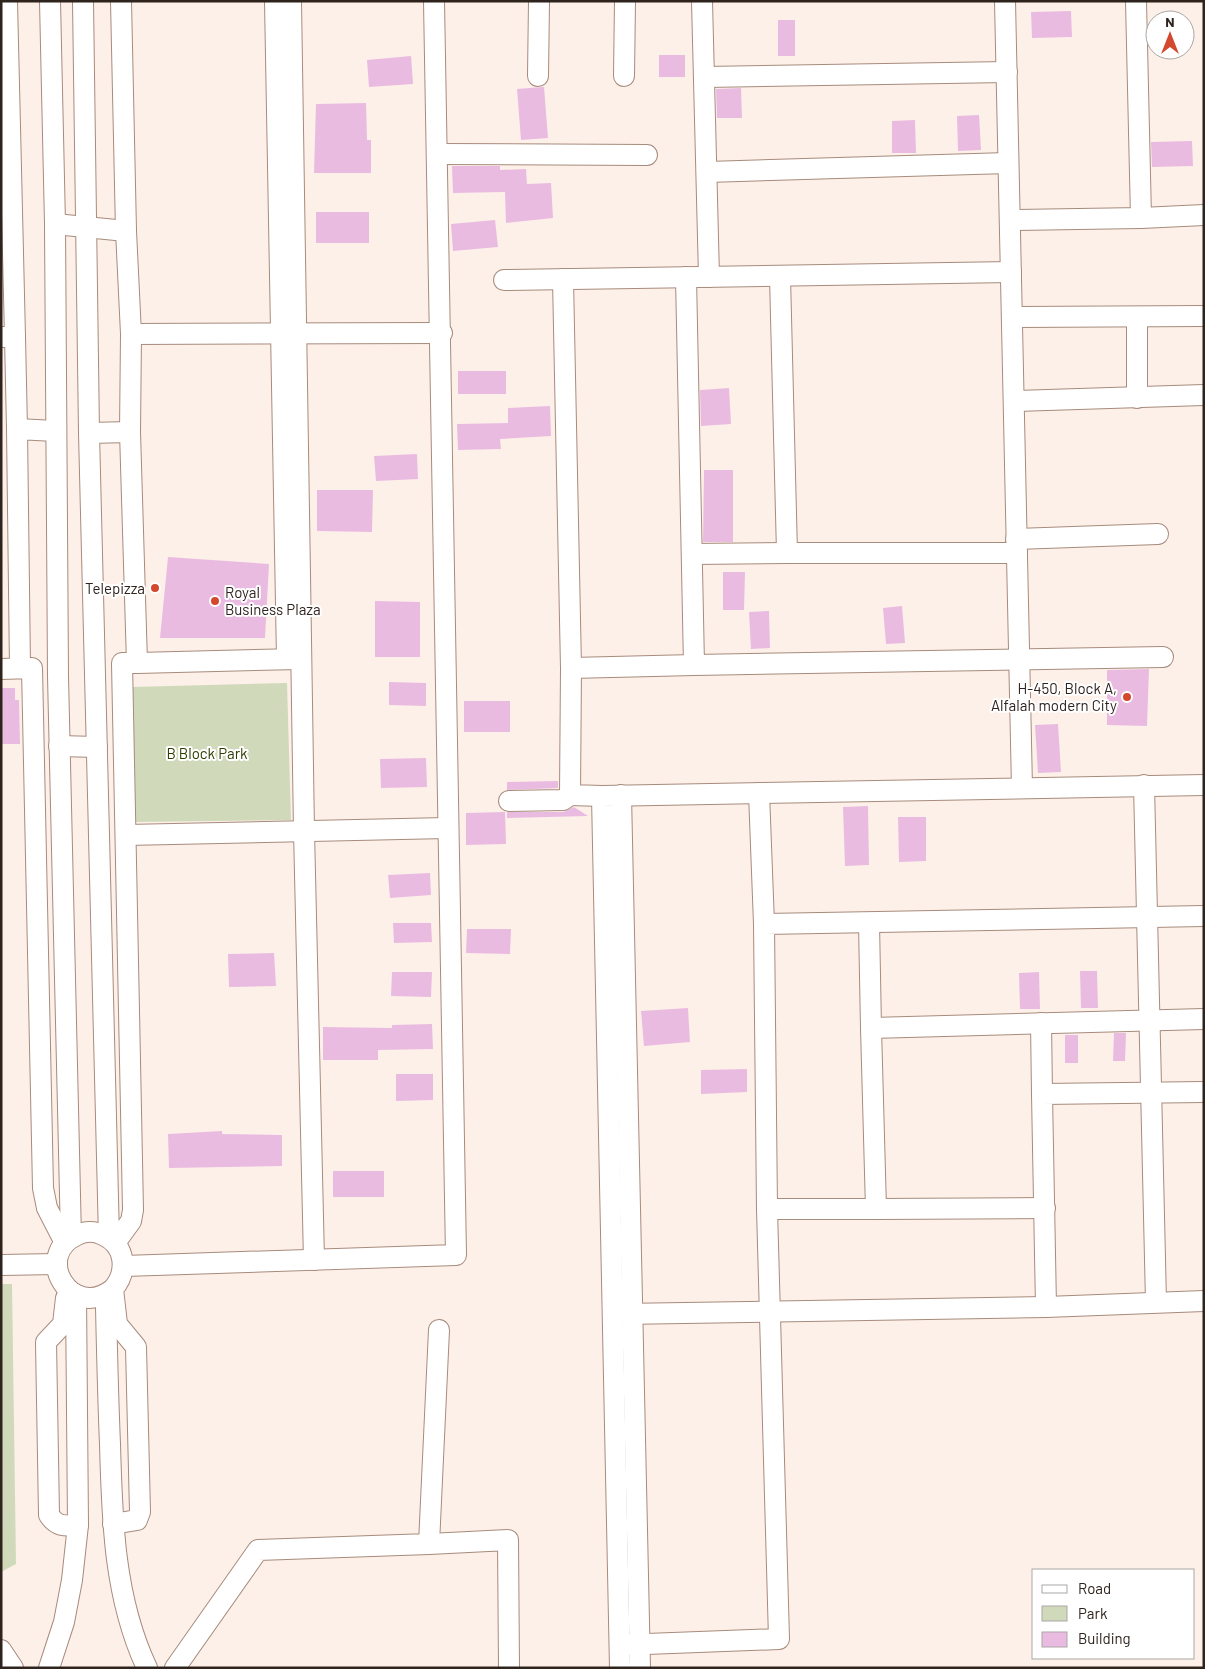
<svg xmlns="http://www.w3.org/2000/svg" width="1205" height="1669" font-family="Barlow,sans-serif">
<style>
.green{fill:#d0dabb}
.building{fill:#eabbe1}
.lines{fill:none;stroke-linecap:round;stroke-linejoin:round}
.minor-casing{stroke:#a78b7c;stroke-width:22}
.minor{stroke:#fff;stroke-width:20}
.poi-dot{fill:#d4482e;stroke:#fff;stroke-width:2}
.labels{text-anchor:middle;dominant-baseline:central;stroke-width:4;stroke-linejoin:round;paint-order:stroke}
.poi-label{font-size:15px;fill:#2e231d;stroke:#fff;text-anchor:end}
.park-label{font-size:15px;fill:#303d00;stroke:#fff}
</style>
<rect width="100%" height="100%" fill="#fdf0e9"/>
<!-- green -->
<g class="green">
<polygon points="287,683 291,820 135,822 132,687"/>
<polygon points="1,1284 12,1284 16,1564 1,1572"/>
</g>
<!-- building -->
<g class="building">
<polygon points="1071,11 1072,37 1032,38 1031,12"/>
<rect x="778" y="20" width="17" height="36"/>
<rect x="659" y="55" width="26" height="22"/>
<polygon points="411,56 413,84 369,87 367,60"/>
<polygon points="542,87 544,87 548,138 521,140 517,89"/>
<polygon points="741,88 742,118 717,118 716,89"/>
<polygon points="366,103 367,140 371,140 371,173 314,173 316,104"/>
<polygon points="979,115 981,150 958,151 957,116"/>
<polygon points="915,120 916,153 892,153 892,121"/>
<polygon points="1192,141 1193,166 1152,167 1151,142"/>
<polygon points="452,166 500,166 500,170 526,169 527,184 551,183 553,218 506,223 505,192 453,193"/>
<rect x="316" y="212" width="53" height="31"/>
<polygon points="495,220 498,247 453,251 451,224"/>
<rect x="458" y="371" width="48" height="23"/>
<polygon points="729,388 731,424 701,426 700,390"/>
<polygon points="550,406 551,436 500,439 501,449 458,450 457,424 508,423 508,408"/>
<polygon points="417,454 418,479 376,481 374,456"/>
<polygon points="704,470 733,470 733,542 703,542"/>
<polygon points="317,490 373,490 372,532 317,531"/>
<polygon points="168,557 269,564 265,638 160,638"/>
<polygon points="723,572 745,572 744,610 723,610"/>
<polygon points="375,601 420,602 420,657 375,657"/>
<polygon points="902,606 905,643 886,644 883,608"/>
<polygon points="769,611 770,648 751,649 749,612"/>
<polygon points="1149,669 1147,726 1107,725 1107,670"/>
<polygon points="389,682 426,683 426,706 389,705"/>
<polygon points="1,688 15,688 15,700 19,700 20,744 1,744"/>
<rect x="464" y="701" width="46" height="31"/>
<polygon points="1058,724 1061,772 1038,773 1035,725"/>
<polygon points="426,758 427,787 381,788 380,759"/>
<polygon points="558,781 558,788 507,790 507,782"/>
<polygon points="868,806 869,865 845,866 843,807"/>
<polygon points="574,807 588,816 507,818 507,812 563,812"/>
<polygon points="505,812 506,844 466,845 466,813"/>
<polygon points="898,817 926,817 926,861 899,862"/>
<polygon points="430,873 431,895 390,898 388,875"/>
<polygon points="393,923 431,923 432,942 394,943"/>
<polygon points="467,929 511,929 510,954 466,953"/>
<polygon points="274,953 276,986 229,987 228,954"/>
<polygon points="1080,971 1097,971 1098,1008 1081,1008"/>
<polygon points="392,972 432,972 431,997 391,996"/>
<polygon points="1039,972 1040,1009 1020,1009 1019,973"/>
<polygon points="688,1008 690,1042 644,1046 641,1011"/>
<polygon points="432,1024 433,1049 378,1050 378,1060 323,1060 323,1027 392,1028 392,1025"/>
<polygon points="1114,1033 1126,1033 1125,1061 1113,1061"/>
<rect x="1065" y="1035" width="13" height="28"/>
<polygon points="747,1069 747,1092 701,1094 701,1070"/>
<polygon points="396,1074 433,1074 433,1100 396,1101"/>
<polygon points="222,1131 222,1134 282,1135 282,1166 169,1168 168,1134"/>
<rect x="333" y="1171" width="51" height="26"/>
</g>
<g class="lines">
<defs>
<g id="minor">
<polyline points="7,1 15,337"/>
<polyline points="50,1 55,224 58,676 71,1238"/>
<polyline points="83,1 89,433 109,1238"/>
<polyline points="275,1 287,659"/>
<polyline points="291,1 304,831 314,1260"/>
<polyline points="702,1 709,277"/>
<polyline points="1005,1 1022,788"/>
<polyline points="538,76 539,1"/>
<polyline points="624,76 625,1"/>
<polyline points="705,77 1007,72"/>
<polyline points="438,154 647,155"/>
<polyline points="707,172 1008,163"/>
<polyline points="1141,218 1204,215"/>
<polyline points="1010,220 1141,218 1136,1"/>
<polyline points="55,224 126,231"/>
<polyline points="686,277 694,665 1163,657"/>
<polyline points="780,277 787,553 1017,553"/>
<polyline points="563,279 571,668 570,795 602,796"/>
<polyline points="504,280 1011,272"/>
<polyline points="1012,317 1204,316"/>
<polyline points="1137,317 1137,398"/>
<polyline points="131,334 442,333"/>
<polyline points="1,337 15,337 17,429"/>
<polyline points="1014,401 1204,395"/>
<polyline points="89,433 130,432"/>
<polyline points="1016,539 1158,534"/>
<polyline points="692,554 787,553"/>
<polyline points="137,663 299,659"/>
<polyline points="20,668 17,429 55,431"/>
<polyline points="571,668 694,665"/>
<polyline points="1,669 32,668 43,1188 47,1208 65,1243"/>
<polyline points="59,746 97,747"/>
<polyline points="1144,785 1156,1302"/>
<polyline points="759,793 764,924"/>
<polyline points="621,795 640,1668"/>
<polyline points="509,801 563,800 570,795"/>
<polyline points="126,835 447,828"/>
<polyline points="869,923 871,1028"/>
<polyline points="1041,1023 1042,1094"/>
<polyline points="1045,1208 876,1209 871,1028 1204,1019"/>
<polyline points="767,1209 876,1209"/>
<polyline points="115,1243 131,1221 133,1210 122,663 137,663 130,432 131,334 126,231 121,1"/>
<polyline points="1,1265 57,1264"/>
<polyline points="124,1266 456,1255 434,1"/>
<path d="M113 1289C71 1322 32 1255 77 1235 85 1231 95 1231 103 1235 126 1245 128 1272 113 1289L117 1324 136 1347 140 1512 137 1520 113 1524"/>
<path d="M66 1298 63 1324 46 1342 49 1515C57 1527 65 1526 78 1525"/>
<path d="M106 1307C107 1352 108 1398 110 1444 112 1520 114 1598 147 1668"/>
<polyline points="1046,1307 1042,1094 1204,1092"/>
<polyline points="621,1314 1046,1307 1204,1301"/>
<polyline points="429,1544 508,1540 509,1668"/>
<polyline points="620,1645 779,1639 767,1209 764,924 1204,916"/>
<polyline points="1,1650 13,1668"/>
<polyline points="49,1668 64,1622 72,1580 78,1525 76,1295"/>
<polyline points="175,1668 258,1550 429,1544 439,1330"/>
<polyline points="620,1668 602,796 1204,785"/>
</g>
</defs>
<!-- minor casing -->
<use href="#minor" class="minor-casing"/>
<!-- minor -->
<use href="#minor" class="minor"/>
</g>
<!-- markers -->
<g class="poi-dot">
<circle cx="155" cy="588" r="5"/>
<circle cx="215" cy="601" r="5"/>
<circle cx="1127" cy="697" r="5"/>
</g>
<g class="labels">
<!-- poi labels -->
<g class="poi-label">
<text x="145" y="588">Telepizza</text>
<text x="225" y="592" text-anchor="start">Royal<tspan x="225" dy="17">Business Plaza</tspan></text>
<text x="1117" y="688">H-450, Block A,<tspan x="1117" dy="17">Alfalah modern City</tspan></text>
</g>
<!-- park labels -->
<g class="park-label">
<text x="207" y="753">B Block Park</text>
</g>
</g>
<!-- border -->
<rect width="1205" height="1669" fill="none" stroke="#2e231d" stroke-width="5"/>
<!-- legend -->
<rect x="1032" y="1569" width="162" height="90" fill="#ffffff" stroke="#aba7a5"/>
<rect x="1042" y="1585" width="25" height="8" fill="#ffffff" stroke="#aba7a5"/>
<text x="1078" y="1594" font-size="15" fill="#2e231d">Road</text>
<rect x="1042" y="1606" width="25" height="15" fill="#d0dabb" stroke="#aba7a5"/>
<text x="1078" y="1619" font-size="15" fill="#2e231d">Park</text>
<rect x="1042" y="1632" width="25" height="15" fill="#eabbe1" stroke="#aba7a5"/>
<text x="1078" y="1644" font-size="15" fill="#2e231d">Building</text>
<!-- north arrow -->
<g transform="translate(1170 35)"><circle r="24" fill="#ffffff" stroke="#aba7a5"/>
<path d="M0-4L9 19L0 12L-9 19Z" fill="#d4482e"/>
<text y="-8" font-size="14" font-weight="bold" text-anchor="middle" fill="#2e231d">N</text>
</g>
</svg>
